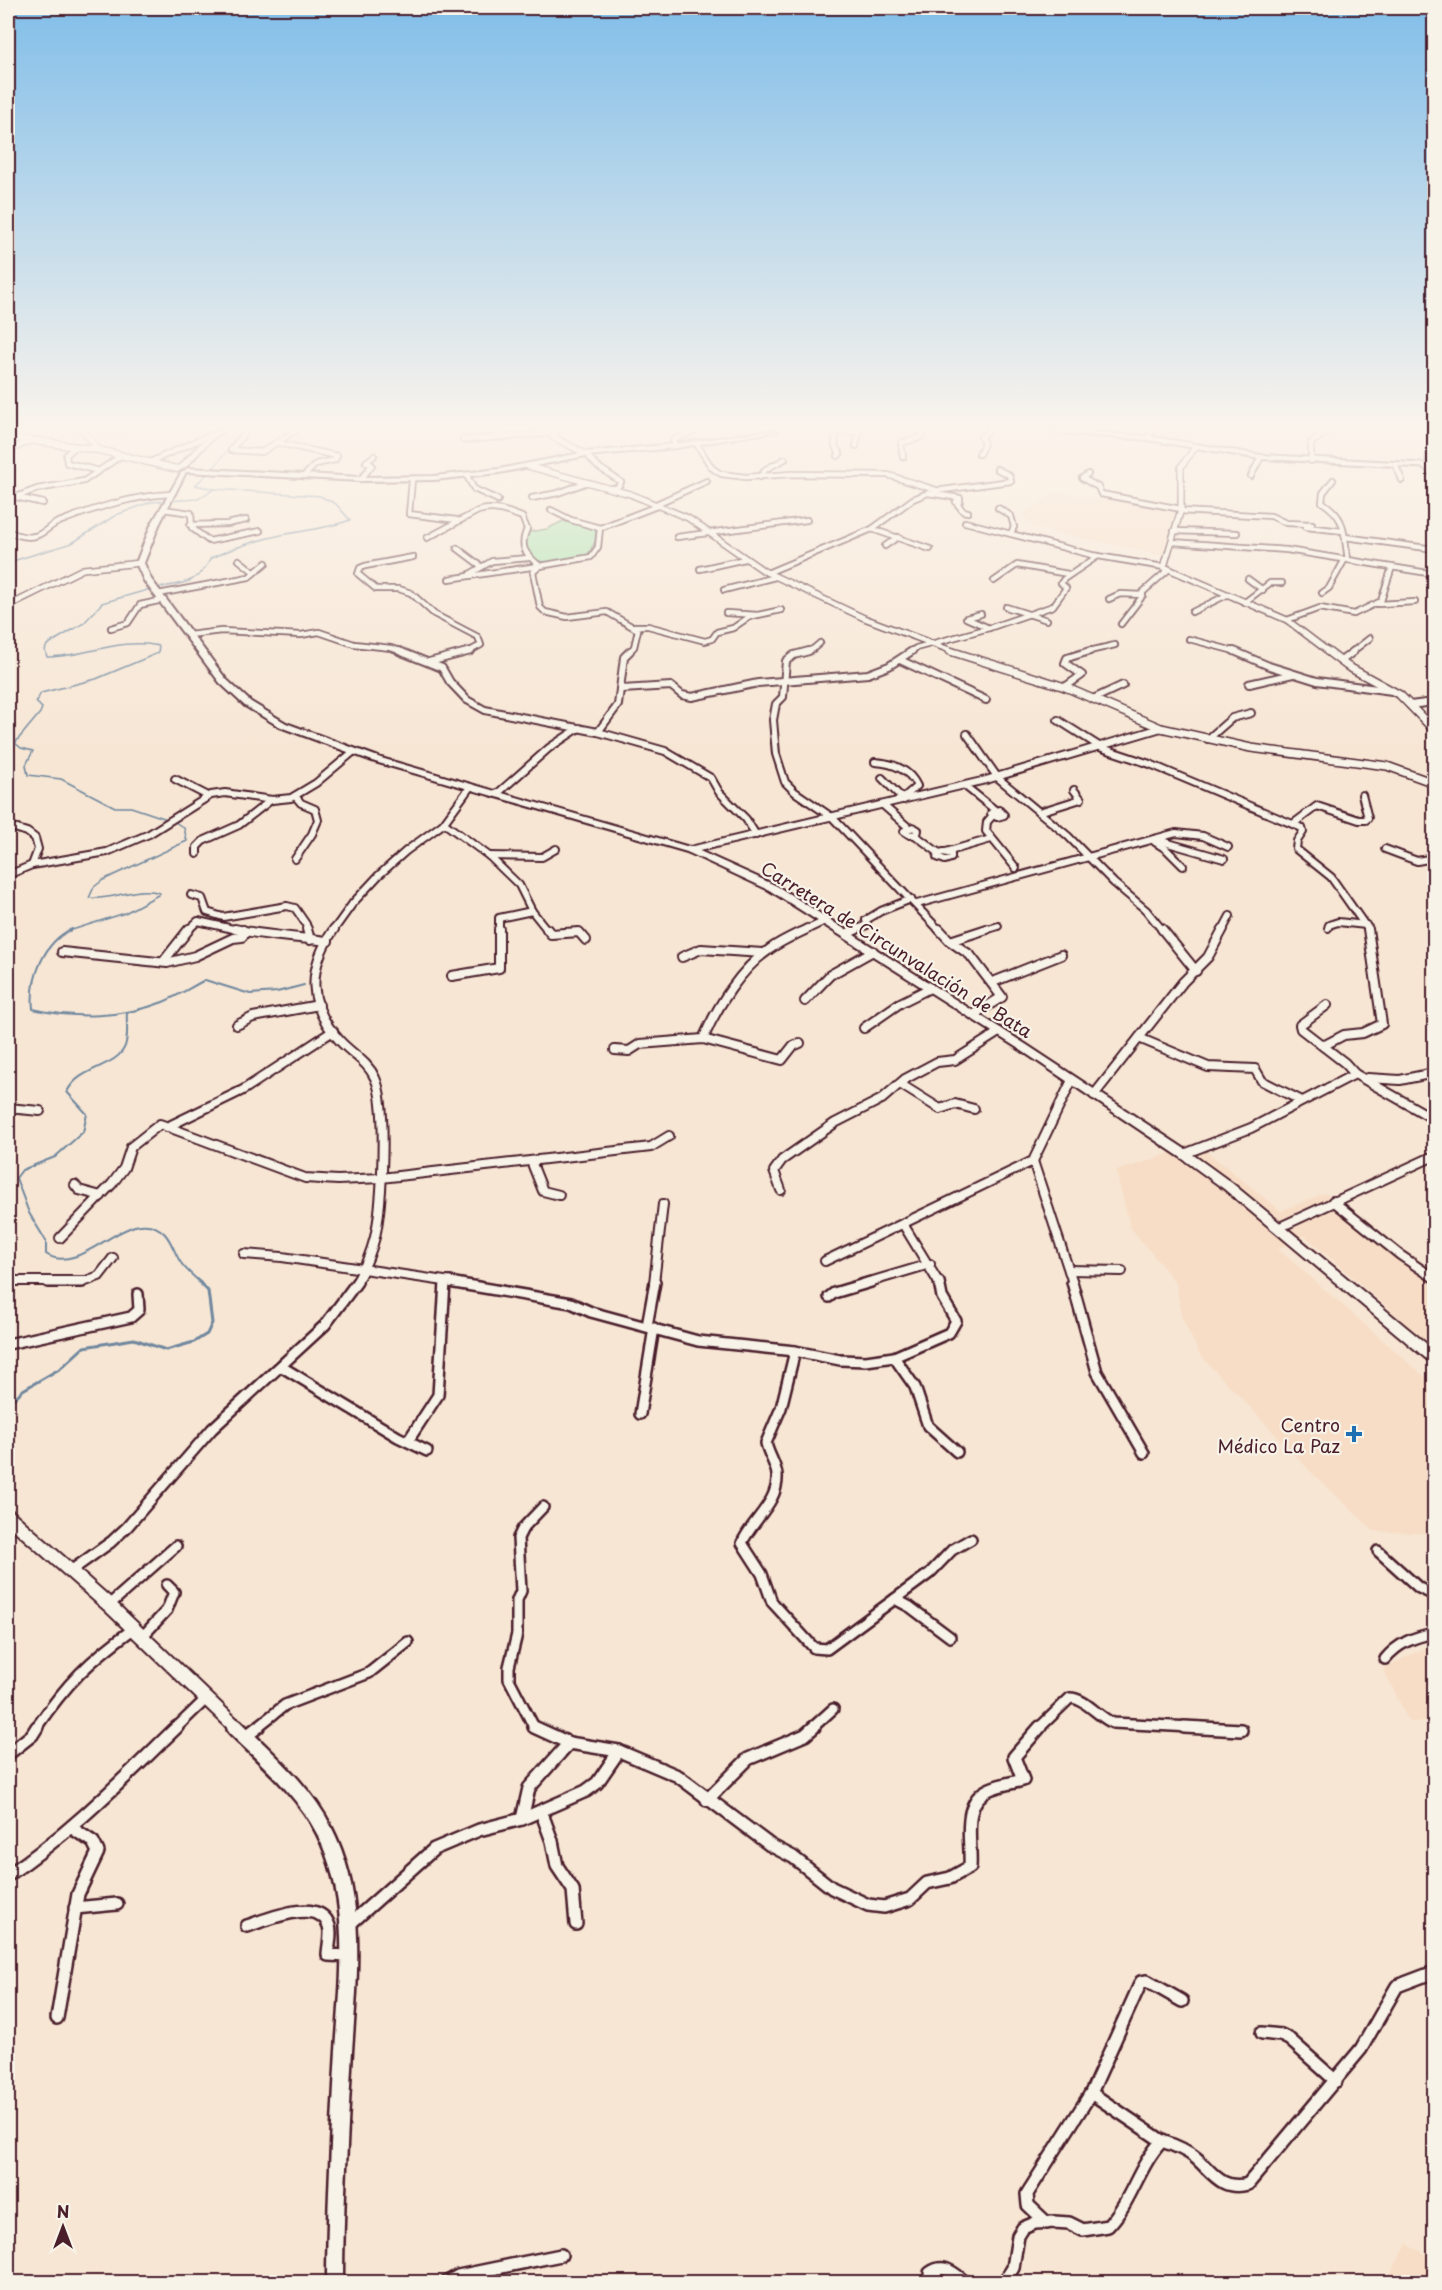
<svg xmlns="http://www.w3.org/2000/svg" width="1442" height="2290" font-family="'Playpen Sans',sans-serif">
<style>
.built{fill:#f7ddc6}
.green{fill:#a1e0a8;stroke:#76806a;stroke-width:1.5}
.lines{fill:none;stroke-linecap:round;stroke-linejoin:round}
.stream-far2{stroke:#6f879e;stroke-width:1.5}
.stream-far1{stroke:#6f879e;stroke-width:2}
.stream{stroke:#6f879e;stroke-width:3}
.minor-far4-casing{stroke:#4a1f2b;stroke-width:8}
.minor-far3-casing{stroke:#4a1f2b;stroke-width:10}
.minor-far2-casing{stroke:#4a1f2b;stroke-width:12}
.minor-far1-casing{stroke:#4a1f2b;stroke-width:14}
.minor-casing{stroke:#4a1f2b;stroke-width:16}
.tertiary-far1-casing{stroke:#4a1f2b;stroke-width:8}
.tertiary-casing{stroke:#4a1f2b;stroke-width:10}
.secondary-far2-casing{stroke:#4a1f2b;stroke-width:9}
.secondary-far1-casing{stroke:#4a1f2b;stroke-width:17}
.secondary-casing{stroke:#4a1f2b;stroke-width:21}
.primary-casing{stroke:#4a1f2b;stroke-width:4}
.minor-far4{stroke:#f7f3e8;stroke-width:4.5}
.minor-far3{stroke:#f7f3e8;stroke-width:6}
.minor-far2{stroke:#f7f3e8;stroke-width:8}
.minor-far1{stroke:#f7f3e8;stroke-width:9}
.minor{stroke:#f7f3e8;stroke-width:11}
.tertiary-far1{stroke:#f7f3e8;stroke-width:5}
.tertiary{stroke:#f7f3e8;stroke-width:7}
.secondary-far2{stroke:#f7f3e8;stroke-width:6}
.secondary-far1{stroke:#f7f3e8;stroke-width:13}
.secondary{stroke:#f7f3e8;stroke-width:16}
.primary{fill:#f7f3e8;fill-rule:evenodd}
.poi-dot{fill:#1f6fb2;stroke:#f7f3e8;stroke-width:2}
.labels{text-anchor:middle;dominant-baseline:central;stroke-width:4.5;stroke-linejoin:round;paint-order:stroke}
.street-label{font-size:18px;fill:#4a1f2b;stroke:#f7f3e8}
.poi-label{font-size:18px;fill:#4a1f2b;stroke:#f7f3e8;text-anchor:end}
</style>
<rect width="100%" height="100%" fill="#f7e6d4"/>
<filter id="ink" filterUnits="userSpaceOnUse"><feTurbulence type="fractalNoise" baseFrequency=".0167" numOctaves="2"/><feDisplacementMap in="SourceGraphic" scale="12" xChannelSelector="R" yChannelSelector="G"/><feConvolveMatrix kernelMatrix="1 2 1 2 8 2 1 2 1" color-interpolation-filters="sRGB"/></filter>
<g filter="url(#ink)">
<!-- built -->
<g class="built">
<polygon points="1062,492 1097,499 1100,496 1179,509 1166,556 1034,528 1022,513 1055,493"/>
<polygon points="1195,1142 1281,1211 1325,1193 1434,1271 1434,1348 1304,1235 1278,1249 1432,1383 1428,1385 1434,1391 1434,1534 1374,1531 1315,1476 1200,1355 1181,1316 1176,1283 1130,1227 1116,1171 1160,1157"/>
<polygon points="1434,1644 1434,1722 1409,1722 1383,1668"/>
<polygon points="1407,2243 1434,2260 1434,2282 1386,2282"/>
</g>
<!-- green -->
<path class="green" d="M563 521 596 530 595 542 587 556C564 560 527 574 524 539L529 532 547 529Z"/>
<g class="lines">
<!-- stream-far2 -->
<g class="stream-far2">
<polyline points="99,435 129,431"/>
<path d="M157 588C184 583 198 584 211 558 235 547 261 539 286 534 308 530 329 528 350 520L336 504 320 496 214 489"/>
<path d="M151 589 102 603 84 623 47 645 45 650 47 657C86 657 120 637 159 646L158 653 96 679 41 693 36 702 42 708 40 713 15 743 21 748 33 751 26 765 28 775 61 779 115 807H131L167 819"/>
<polyline points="8,590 13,585 11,567 16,560 72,543 116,515 151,502 198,499 214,489 195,485 212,470 242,431"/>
<path d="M69 931 125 913 158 895 160 893C136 885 113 901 89 898L94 887 103 880 187 841 184 828 172 820"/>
</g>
<!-- stream-far1 -->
<g class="stream-far1">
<path d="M72 929C43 942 30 979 33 1009 75 1019 122 1018 163 1002 178 996 191 987 205 980L250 994 277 992 304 985"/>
<path d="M127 1012C126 1023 129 1035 125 1046 117 1068 79 1066 67 1092L87 1114 83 1132 55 1157 22 1170 16 1178 29 1213 46 1241V1254C83 1279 131 1198 165 1234 172 1242 175 1254 181 1263 186 1270 194 1277 201 1283"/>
</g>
<!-- stream -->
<polyline class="stream" points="8,1404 23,1390 61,1368 84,1347 134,1339 166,1350 194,1342 207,1334 212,1323 208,1291 199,1282"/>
<defs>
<g id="minor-far4">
<polyline points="246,431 231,450 262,452 295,431"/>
<polyline points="493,431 505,437 554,433"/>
<polyline points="830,431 836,436 835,446 840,454 838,456"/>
<polyline points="831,431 859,432 856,446"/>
<polyline points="1148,438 1152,431"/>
<polyline points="463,440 505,437"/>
<polyline points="278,443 337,456 335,460 316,464 304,476"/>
<polyline points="696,443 712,468 721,474 746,477 792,474 888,475 939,491"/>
<polyline points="76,446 66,455 67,463 99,471"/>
<polyline points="676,446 673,440 694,431"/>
<polyline points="1430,450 1428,459 1433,466"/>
<polyline points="8,451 32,440"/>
<polyline points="586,454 597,466 621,482 617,488 612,488"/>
<polyline points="979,454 984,444 981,437 988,431"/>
<polyline points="903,457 901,443 919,438 926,431"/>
<polyline points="1311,461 1311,443 1329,431"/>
<polyline points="150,462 212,434"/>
<polyline points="1395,464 1402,480"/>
<polyline points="1425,466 1434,476"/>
<polyline points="1088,474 1082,478 1098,487 1101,494 1181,509"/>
<polyline points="467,476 474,489 498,500"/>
<polyline points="1251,476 1261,457"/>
<polyline points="760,477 766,469 785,459"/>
<polyline points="361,479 372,465 366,462 374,456"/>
<polyline points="412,480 409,514 457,520"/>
<path d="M1333 480 1323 493 1322 502C1347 518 1343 532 1348 559"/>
<polyline points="935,491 1011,481 1009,475 997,469"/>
<polyline points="16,497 43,503"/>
<polyline points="532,498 558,493 585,483"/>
<polyline points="8,500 37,489 84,481 122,455"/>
<polyline points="654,505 707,481"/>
<polyline points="998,508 1011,516 1014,527 1011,533"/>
<polyline points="163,509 191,513 192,528 209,541 260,531"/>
<polyline points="551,510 571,520 600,528"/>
<polyline points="1180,511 1271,516 1286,523 1312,524"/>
<polyline points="965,522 1092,555 1164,567"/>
<polyline points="190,525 227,524 246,520"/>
<polyline points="1306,527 1343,531"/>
<polyline points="872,529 930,549"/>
<path d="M8 531C16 535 26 538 35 536 44 534 50 525 59 522 95 508 132 496 171 494"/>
<polyline points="1174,531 1237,533"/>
<polyline points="677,537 807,520"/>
<polyline points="1345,537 1434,549"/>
<path d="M427 538 478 511C494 506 506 511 522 517L527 529C519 547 525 554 540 566"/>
<polyline points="1172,542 1287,550 1434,574"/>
<polyline points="885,546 898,537"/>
<polyline points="457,548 481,566"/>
<polyline points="413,557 365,566 360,568 358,574 376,589 399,589 411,593 434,614 478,637 481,645 468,652"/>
<polyline points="239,560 254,572"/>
<polyline points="700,569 745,559"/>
<polyline points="767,573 872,529 913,499 928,493 960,498 960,501 956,502 963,511 968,512"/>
<polyline points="470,574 492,561 529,558"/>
<polyline points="449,579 538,566"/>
<polyline points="1248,579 1263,590"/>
<polyline points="994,581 1017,565 1068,574"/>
<polyline points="724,590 775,577"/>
<polyline points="1322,593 1329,588 1345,559"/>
<polyline points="158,594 249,577 266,563 261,567"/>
<polyline points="1109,599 1120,594 1143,595"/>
<polyline points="1245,602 1270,583 1282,583"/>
<polyline points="1378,604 1415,602"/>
<polyline points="1006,607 1047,620"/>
<polyline points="1192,612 1227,595"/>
<polyline points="726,613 758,615 781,610"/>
<polyline points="981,614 966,618 989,628"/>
<polyline points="1287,620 1320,608 1354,614 1381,601 1392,567"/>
<polyline points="1121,624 1141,598 1142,593 1169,569"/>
<polyline points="634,626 648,626 705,641 712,639 717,632 733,628 749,617 757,615"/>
<polyline points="111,628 128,623 140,605 163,600"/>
<polyline points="189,635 221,631 301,635 319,632 354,644 391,648 403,652"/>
<polyline points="1189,639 1238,652"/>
<polyline points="629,652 634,647 638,630 607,612 567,617 545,612 540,607 533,572 540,566 591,557 598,547 600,528 657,506"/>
<polyline points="804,652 813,649 820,643"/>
<polyline points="910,652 916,648 989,628 1053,606 1066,588 1061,583 1064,579 1098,556"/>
<polyline points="1085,652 1115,645"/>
<polyline points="1352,652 1370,638"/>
</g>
<g id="minor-far3">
<polyline points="399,651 442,668 450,682 467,700 485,710 598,732 665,751 711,778 719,792 746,819 756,835"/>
<polyline points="809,651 794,655 786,661 783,697 776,704 773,720 776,754 785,782 795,792 833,818 940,931"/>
<polyline points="1234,651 1269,666 1317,681 1392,691"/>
<polyline points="900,660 986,700"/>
<polyline points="1341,661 1354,651"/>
<polyline points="429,662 471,651"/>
<polyline points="1249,684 1293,674"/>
<polyline points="1065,687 1082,675 1065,663 1067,658 1090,651"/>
<polyline points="622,689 671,686 682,695 692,697 758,683 868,674 889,666 912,651"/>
<polyline points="1093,699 1123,685"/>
<polyline points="1410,705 1434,702"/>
<polyline points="1058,720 1102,748 1150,764 1302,828 1303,832 1297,841 1296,849 1331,877 1369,931"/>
<polyline points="598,732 618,705 624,657 630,651"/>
<polyline points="967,734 998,778 1068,836 1114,883 1146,910 1163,931"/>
<polyline points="1208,739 1232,718 1251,713"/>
<path d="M875 762C893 763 909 769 917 786L903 798"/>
<polyline points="882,778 904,800"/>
<polyline points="175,779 208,796"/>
<polyline points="965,786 995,810"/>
<polyline points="497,794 549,748 579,728"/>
<polyline points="295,796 301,803 315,809 318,820 312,834 295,859"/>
<polyline points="884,806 908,827"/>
<polygon points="999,810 1004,815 997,817 991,813"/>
<polyline points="1039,812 1081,799 1074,790"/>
<polyline points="993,815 987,822 986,831 1016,868"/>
<polyline points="444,823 489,856 519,885 532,911 548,931"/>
<polyline points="1293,824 1317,806 1359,820 1366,820 1368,818 1362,795"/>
<polyline points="8,826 27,832 35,838 38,849 32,865"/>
<polygon points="913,827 918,830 917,834 910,835 904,831"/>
<polyline points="915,835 939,853"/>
<polyline points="1154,839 1224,859"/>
<polyline points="1155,842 1166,849 1183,866"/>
<polyline points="1385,849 1417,861 1434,858"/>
<polyline points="690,850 986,780 1161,728"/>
<polygon points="944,852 951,854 951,858 945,860 937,857 939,853"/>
<polyline points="946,852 991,839"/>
<polyline points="197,854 197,847 203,841 239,825 271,800"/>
<polyline points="489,856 542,857 556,849"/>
<polyline points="8,875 32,865 107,852 149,834 211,795 225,793 272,800 291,798 316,783 353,752"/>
<polyline points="191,895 202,898 207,912 223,917 287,906 295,908 306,924 308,931"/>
<polyline points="917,904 1176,833 1203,836 1228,847"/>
<polyline points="1328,928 1329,925 1338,922 1366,925"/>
<polyline points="187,931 198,921 242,931"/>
<polyline points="333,931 353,903 379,875 406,851 443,824 470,787"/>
<polyline points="499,931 499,918 532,911"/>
<polyline points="804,931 825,921"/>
<polyline points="853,931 867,925 866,920 881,911 911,899"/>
<polyline points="982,931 998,926"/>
<polyline points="1222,931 1230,916"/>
</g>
<g id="minor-far2">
<path d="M235 929C266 936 297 937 328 941"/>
<polyline points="307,929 310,940"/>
<path d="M334 929C307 969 307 1005 340 1041 352 1054 368 1062 375 1078 388 1105 382 1206 375 1237 371 1253 364 1269 356 1283"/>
<polyline points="547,929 551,934 579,932 586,940"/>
<polyline points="939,929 950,941 970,955 1002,997 973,1015"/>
<polyline points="1162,929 1196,971"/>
<polyline points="846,934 857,929"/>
<polyline points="950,941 987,929"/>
<polyline points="62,952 167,963 195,956 233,938 242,937 245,933 243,930"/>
<polyline points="682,957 701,949 763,953"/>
<polyline points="163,962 189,929"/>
<polyline points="452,976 499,968 499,929"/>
<polyline points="993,982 1061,955"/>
<polyline points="805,1001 830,975 873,951"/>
<polyline points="1327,1005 1300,1025 1301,1029 1345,1063 1355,1074 1434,1119"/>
<polyline points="237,1025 253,1017 319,1005"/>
<polyline points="864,1028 900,1003 930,988"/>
<polyline points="1139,1038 1208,1067 1255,1069 1262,1081 1302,1101"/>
<path d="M703 1039C717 1007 740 969 770 949 781 941 795 935 807 929"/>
<polyline points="1323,1046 1344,1035 1363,1033 1382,1024 1368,929"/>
<polyline points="615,1050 629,1051 640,1044 703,1039 782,1060 793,1046 800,1043"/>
<polyline points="1368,1078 1400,1080 1434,1073"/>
<polyline points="900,1084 940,1109 955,1104 974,1109"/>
<polyline points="1094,1095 1183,982 1208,957 1223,929"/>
<polyline points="8,1108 40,1111"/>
<polyline points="167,1127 243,1090 333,1031"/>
<polyline points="1184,1154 1251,1128 1355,1074"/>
<polyline points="531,1161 543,1191 559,1195"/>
<polyline points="1033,1161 1073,1283"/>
<polyline points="75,1185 79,1190 101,1196"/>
<polyline points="781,1190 774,1171 782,1160 835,1123 882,1099 905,1079 937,1062 955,1060 999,1032"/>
<polyline points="1333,1201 1400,1255 1434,1278"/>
<polyline points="903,1224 939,1283"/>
<polyline points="1278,1228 1434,1156"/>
<polyline points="60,1238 112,1184 124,1168 131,1147 160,1124 305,1178 338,1180 381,1178 651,1147 669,1136"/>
<polyline points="244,1254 282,1257 458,1283"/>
<polyline points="825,1261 1033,1161 1072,1080"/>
<polyline points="1069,1270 1122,1271"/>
<polyline points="8,1281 86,1281 99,1276 113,1258"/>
<polyline points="654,1283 663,1204"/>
<polyline points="866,1283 930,1264"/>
</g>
<g id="minor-far1">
<polyline points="48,1282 82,1282"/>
<polyline points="449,1282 571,1303 591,1312 698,1341 795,1351 840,1360 866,1361 894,1357 949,1333 956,1321 942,1297 939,1282"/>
<polyline points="1072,1282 1097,1372 1144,1453"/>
<polyline points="829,1297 834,1293 871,1282"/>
<polyline points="647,1326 655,1282"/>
<polyline points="8,1344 131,1317 139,1310 138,1294"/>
<path d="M795 1351 781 1408 766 1443C768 1454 776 1464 777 1475 779 1502 752 1520 742 1543L762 1574 772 1602 814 1648 827 1649 930 1573 952 1550 971 1539"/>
<polyline points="894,1357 915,1387 928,1426 957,1452"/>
<polyline points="282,1367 398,1437 427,1451"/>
<polyline points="640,1414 654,1328"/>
<polyline points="408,1441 438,1395 445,1282"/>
<polyline points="1378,1551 1419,1588 1434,1595"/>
<polyline points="72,1570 111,1542 127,1527 212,1429 325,1325 357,1282"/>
<polyline points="895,1599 910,1607 950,1637"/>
<polyline points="109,1605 176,1546"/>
<polyline points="142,1637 167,1610 174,1592 167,1585"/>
<path d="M1385 1659C1398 1643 1414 1637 1434 1633"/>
<path d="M36 1728C67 1683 89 1661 133 1629"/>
<polyline points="176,1728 207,1698"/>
<polyline points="256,1728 285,1705 369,1673 408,1642"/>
<polyline points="537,1728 534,1727 509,1679 509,1667 517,1634 517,1600 521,1591 518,1538 523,1528 543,1507"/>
<polyline points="812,1728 833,1709"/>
<path d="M1039 1728 1070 1698C1085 1698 1098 1717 1113 1723L1211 1728"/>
</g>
<g id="minor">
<polyline points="534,1727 569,1743"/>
<polyline points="1184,1727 1241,1730"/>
<polyline points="245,1737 258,1727"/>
<polyline points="8,1754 32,1735 37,1727"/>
<polyline points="707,1800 748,1759 805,1735 814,1727"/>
<polyline points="541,1811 552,1841 557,1866 573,1890 576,1924"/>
<path d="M522 1819 529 1788 569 1743 619 1751 678 1776 770 1845 793 1857 832 1888 868 1905 884 1907 910 1899 927 1883 950 1878 970 1867C972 1841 960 1802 990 1789 1001 1784 1012 1783 1023 1780L1014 1757 1040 1727"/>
<path d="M8 1875C71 1833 123 1779 177 1727"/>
<polyline points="75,1908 117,1904"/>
<polyline points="350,1924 434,1849 479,1830 522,1819 586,1791 597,1783 619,1751"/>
<path d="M247 1926C266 1920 320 1896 329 1926 332 1935 328 1946 328 1955L348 1956"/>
<polyline points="57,2018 78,1894 98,1852 93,1842 72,1828"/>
<polyline points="1262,2033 1281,2035 1289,2039 1336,2081"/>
<polyline points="1091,2093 1162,2141"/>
<polyline points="1047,2223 1028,2205 1027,2194 1091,2093 1141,1982 1147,1981 1182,2001"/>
<path d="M930 2273C944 2263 953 2273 965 2282"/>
<polyline points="447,2282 458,2276 561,2255"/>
<path d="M1004 2282 1013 2268 1018 2236 1023 2228 1035 2223 1054 2222 1069 2223 1083 2230 1108 2226C1132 2201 1138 2166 1162 2141 1174 2145 1187 2150 1196 2158 1213 2173 1222 2191 1248 2184L1361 2049 1397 1986 1434 1972"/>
</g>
<g id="tertiary-far1">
<polyline points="83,431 99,450"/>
<polyline points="556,431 553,437 586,454"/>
<polyline points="1196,446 1181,467 1181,509 1164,567 1287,620 1329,652"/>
<polyline points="527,466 630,494 688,518 764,571 864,618 955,652"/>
<polyline points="8,606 83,569 140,563"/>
</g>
<g id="tertiary">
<polyline points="950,651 1065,687 1161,728 1251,748 1387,766 1434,783"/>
<polyline points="1327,651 1347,666 1400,695 1434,730"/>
</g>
<polyline id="secondary-far2" points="8,437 99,450 177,469"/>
<polyline id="secondary-far1" points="8,1516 109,1605 237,1728"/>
<path id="secondary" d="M235 1727C266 1758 304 1790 324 1830 362 1904 347 1988 343 2068 339 2139 335 2210 335 2282"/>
<g id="primary">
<polygon points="216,431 223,431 210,441 187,466 181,470 177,470 177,468 206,438"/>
<polygon points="765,431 778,431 676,448 586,456 499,473 434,480 361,481 186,472 159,525 144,563 151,579 226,679 251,702 286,723 381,758 693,848 777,886 1027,1045 1188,1151 1232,1183 1434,1350 1434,1362 1429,1361 1224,1189 1180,1157 1019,1049 769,890 687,852 375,762 280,727 245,706 220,683 144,581 136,563 151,525 181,473 188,468 361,477 434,476 499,469 586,452 676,444"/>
<polygon points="1053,431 1075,431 1148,436 1261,455 1434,464 1434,468 1261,459 1148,440 1056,433"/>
</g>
</defs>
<!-- minor-far4 casing -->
<use href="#minor-far4" class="minor-far4-casing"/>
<!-- minor-far3 casing -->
<use href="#minor-far3" class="minor-far3-casing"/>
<!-- minor-far2 casing -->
<use href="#minor-far2" class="minor-far2-casing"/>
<!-- minor-far1 casing -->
<use href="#minor-far1" class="minor-far1-casing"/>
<!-- minor casing -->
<use href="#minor" class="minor-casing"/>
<!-- tertiary-far1 casing -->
<use href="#tertiary-far1" class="tertiary-far1-casing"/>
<!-- tertiary casing -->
<use href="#tertiary" class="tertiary-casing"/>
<!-- secondary-far2 casing -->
<use href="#secondary-far2" class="secondary-far2-casing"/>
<!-- secondary-far1 casing -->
<use href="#secondary-far1" class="secondary-far1-casing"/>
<!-- secondary casing -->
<use href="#secondary" class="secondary-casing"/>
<!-- primary casing -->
<use href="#primary" class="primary-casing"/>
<!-- minor-far4 -->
<use href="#minor-far4" class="minor-far4"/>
<!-- minor-far3 -->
<use href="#minor-far3" class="minor-far3"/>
<!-- minor-far2 -->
<use href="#minor-far2" class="minor-far2"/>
<!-- minor-far1 -->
<use href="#minor-far1" class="minor-far1"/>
<!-- minor -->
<use href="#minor" class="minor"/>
<!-- tertiary-far1 -->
<use href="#tertiary-far1" class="tertiary-far1"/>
<!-- tertiary -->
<use href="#tertiary" class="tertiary"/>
<!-- secondary-far2 -->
<use href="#secondary-far2" class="secondary-far2"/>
<!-- secondary-far1 -->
<use href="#secondary-far1" class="secondary-far1"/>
<!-- secondary -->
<use href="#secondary" class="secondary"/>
<!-- primary -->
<use href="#primary" class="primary"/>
</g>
</g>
<!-- sky -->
<linearGradient id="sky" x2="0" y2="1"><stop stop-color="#81bee9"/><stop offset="0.57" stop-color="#fbf4ec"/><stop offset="1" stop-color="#fbf4ec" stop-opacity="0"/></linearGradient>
<rect width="1442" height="751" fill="url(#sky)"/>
<!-- markers -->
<path class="poi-dot" d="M1351 1425h6v6h6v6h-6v6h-6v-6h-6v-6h6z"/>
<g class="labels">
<!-- street labels -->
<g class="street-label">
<text transform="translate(897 949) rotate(32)">Carretera de Circunvalación de Bata</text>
</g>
<!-- poi labels -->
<g class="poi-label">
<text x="1340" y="1424">Centro<tspan x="1340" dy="21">Médico La Paz</tspan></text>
</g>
</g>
<!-- margin -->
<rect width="1442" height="2290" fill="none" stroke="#f7f3e8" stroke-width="30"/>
<rect x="15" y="15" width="1412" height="2260" fill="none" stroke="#4a1f2b" stroke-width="2" filter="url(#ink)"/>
<!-- north arrow -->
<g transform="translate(63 2227)" stroke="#f7f3e8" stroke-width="4.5" paint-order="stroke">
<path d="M0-4.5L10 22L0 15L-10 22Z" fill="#4a1f2b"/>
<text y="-9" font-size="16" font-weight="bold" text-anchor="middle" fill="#4a1f2b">N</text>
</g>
</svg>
